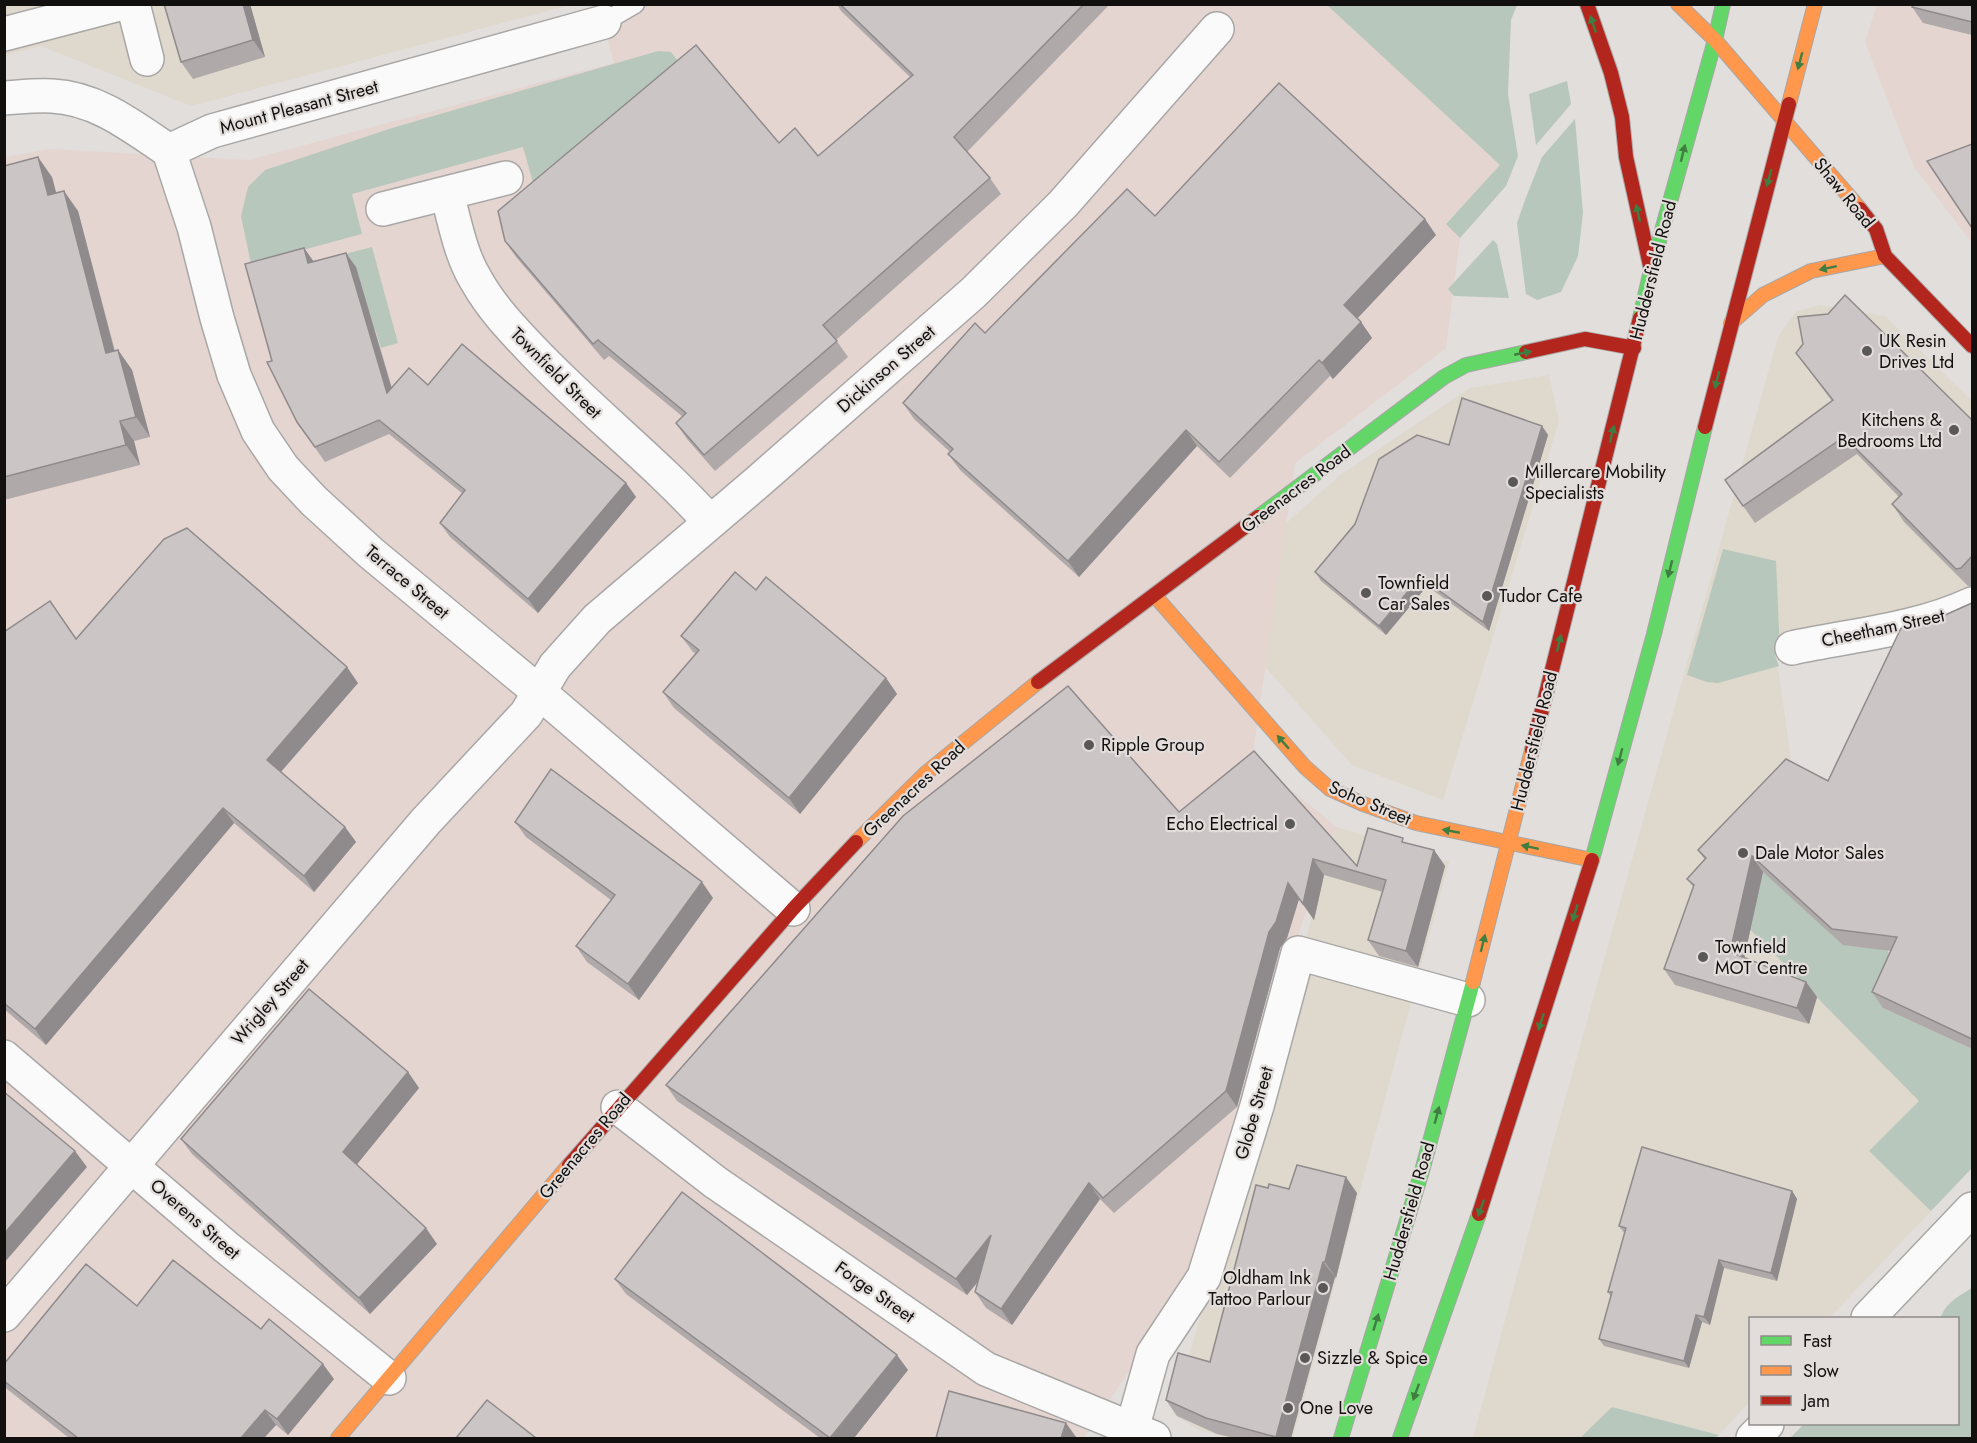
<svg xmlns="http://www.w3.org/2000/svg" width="1977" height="1443" font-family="Jost,sans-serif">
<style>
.commercial{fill:#dfd8cc}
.industrial{fill:#e4d5d0}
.green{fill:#b8c7bc}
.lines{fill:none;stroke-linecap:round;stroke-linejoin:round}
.lane-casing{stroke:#a9a7a6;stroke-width:21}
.street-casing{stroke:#a9a7a6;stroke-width:36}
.fast-casing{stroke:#a9a7a6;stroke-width:16}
.slow-casing{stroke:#a9a7a6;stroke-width:16}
.jam-casing{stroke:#a9a7a6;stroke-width:16}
.lane{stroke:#fafafa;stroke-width:18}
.street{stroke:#fafafa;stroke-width:33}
.fast{stroke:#63d668;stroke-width:14}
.slow{stroke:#ff974d;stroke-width:14}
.jam{stroke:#b3261e;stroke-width:14}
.wall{fill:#afa9aa}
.shaded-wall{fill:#8f8a8b}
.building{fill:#ccc5c6;stroke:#8f8a8b;stroke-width:1.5}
.oneway{fill:#3f7d40}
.poi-dot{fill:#5a5857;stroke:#e2dddb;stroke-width:2}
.labels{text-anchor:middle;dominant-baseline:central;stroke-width:4.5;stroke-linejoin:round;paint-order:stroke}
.street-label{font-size:18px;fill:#12100f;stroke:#e2dddb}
.poi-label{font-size:18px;fill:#12100f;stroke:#e2dddb;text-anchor:start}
</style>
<rect width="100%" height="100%" fill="#e1dedc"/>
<!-- commercial -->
<g class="commercial">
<polygon points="5,5 570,5 191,106 41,46 5,55"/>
<polygon points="1820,305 1885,316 1972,401 1972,618 1776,654 1800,823 1733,912 1920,1101 1870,1151 1931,1211 1829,1318 1750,1318 1750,1401 1719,1435 1612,1407 1580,1438 1473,1438 1556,1132 1778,337 1796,312"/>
<polygon points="1549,375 1559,421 1443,800 1352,765 1227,624 1234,570 1339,476 1470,388"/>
<polygon points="1337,827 1449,862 1293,1438 1229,1438 1201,1431 1173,1414"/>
</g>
<!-- industrial -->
<g class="industrial">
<polygon points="1327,4 1501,166 1446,223 1460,238 1446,348 1295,463 1252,759 1337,827 1287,965 1200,1266 1084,1438 5,1438 5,157 50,149 248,160 614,63 598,5"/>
<polygon points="1877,5 1972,5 1972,243 1914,167 1865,42"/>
</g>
<!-- green -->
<g class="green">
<polygon points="1327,5 1517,5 1511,20 1508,94 1518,156 1506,186 1460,238 1446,224 1500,165"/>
<polygon points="658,51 671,52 679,62 534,186 523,147 352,194 362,234 251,264 241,216 248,187 265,170 392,128"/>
<polygon points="1567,81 1571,104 1536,145 1529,94"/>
<polygon points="1575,119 1583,213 1578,256 1561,292 1537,300 1526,294 1517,223 1525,200 1542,157"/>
<polygon points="1493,240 1497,244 1509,298 1454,296 1448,289"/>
<polygon points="372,247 398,343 381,348 375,329 336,341 314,262"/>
<polygon points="1723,549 1776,561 1780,653 1775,655 1779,666 1718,683 1707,682 1687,675"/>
<polygon points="1758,867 1888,951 1897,977 1883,1008 1972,1049 1972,1168 1931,1211 1869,1151 1919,1101 1723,902"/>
<path d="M1972 1288V1438H1790L1804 1424H1958V1318H1941C1944 1304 1960 1295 1972 1288Z"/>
<polygon points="1612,1407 1719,1435 1715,1438 1580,1438"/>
</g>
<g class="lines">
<defs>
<polyline id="lane" points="604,22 635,4"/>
<g id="street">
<polyline points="133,4 147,59"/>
<polyline points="4,34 119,4"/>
<path d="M4 98C20 97 36 95 52 96 97 98 133 127 169 151"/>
<polyline points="169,151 194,227 217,318 234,375 258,431 283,468 314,501 371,553 539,692 793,909"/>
<polyline points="169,151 212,131 604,22"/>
<path d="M447 194C455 222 460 254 476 280 491 307 512 329 533 351 590 411 655 461 710 522"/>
<polyline points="383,209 506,178"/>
<path d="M1792 648C1852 635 1916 630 1972 604"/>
<polyline points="4,1057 226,1247 389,1378"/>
<polyline points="618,1107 715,1182 986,1369 1154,1438"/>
<polyline points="4,1315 426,821 526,714 555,666 597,619 760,480 973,293 1063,204 1217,29"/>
<polyline points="1868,1318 1972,1209"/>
<polyline points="1132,1429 1153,1354 1204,1277 1257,1106 1298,953 1468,1000"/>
<polyline points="1753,1438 1767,1424"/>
</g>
<g id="fast">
<polyline points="1640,318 1651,270 1715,40 1723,4"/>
<polyline points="1258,517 1444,377 1466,365 1526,352"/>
<polyline points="1592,860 1654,634 1705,427"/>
<polyline points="1341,1438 1422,1171 1473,982"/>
<polyline points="1400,1438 1479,1214"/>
</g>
<g id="slow">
<polyline points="1678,4 1715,40 1860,209"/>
<polyline points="1789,104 1815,4"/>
<polyline points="1731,323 1763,295 1811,271 1885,256"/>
<polyline points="1155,596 1305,767 1330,789 1363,804 1416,823 1592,860"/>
<polyline points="856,842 926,773 1038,682"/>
<polyline points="1473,982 1532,750"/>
<polyline points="338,1438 569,1165"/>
</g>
<g id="jam">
<polyline points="1587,4 1611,73 1622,117 1626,157 1651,270"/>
<polyline points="1860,209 1876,229 1885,256 1972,346"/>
<polyline points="1526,352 1585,339 1634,348"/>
<polyline points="1705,427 1789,104"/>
<polyline points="1038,682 1258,517"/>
<polyline points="1532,750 1640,318"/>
<polyline points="569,1165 793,909 856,842"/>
<polyline points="1479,1214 1592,860"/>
</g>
</defs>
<!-- lane casing -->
<use href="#lane" class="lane-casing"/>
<!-- street casing -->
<use href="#street" class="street-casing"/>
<!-- fast casing -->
<use href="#fast" class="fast-casing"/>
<!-- slow casing -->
<use href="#slow" class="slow-casing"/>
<!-- jam casing -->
<use href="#jam" class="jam-casing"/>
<!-- lane -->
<use href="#lane" class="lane"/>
<!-- street -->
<use href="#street" class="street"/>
<!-- fast -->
<use href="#fast" class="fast"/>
<!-- slow -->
<use href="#slow" class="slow"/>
<!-- jam -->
<use href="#jam" class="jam"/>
</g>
<!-- wall -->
<g class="wall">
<polygon points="164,4 250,4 265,57 193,79 181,62"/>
<polygon points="837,4 1110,4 967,152 990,178 1001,194 836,340 848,357 715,471 687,439 676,423 683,417 609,356 604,360 516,257 505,241 779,143 818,156 910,77 841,11"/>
<polygon points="1972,4 1972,35 1923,23 1912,7"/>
<polygon points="4,166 52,177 56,193 78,211 115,351 118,350 132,370 150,437 134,441 140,465 4,500"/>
<polygon points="1155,216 1436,235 1357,318 1361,322 1372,338 1333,379 1330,376 1230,478 1197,446 1079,577 960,470 948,454 950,452 914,419 903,403 985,333"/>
<polygon points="304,248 313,261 356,267 392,388 428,385 626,483 636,497 538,613 450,537 440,523 463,494 389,434 325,462 297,422 272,361"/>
<polygon points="1796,353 1972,420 1972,586 1968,586 1904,522 1892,504 1899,497 1857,454 1755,523 1725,480 1832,401"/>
<polygon points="1542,426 1548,435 1489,631 1427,586 1386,635 1321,581 1315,572 1449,445"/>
<polygon points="756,590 886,678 897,694 800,814 674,708 663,692 696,654 693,652 681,636"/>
<polygon points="1972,603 1972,1049 1883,1008 1872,992 1891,951 1843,945 1763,872 1744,958 1806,982 1817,997 1809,1024 1675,985 1664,969 1694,888 1687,879 1705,860 1698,850 1828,781 1945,615"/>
<polygon points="4,632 76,638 358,683 281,772 345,827 356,842 314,892 234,823 46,1045 4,1009"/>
<polygon points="1179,812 1357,866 1406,843 1434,850 1445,866 1418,967 1379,956 1368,940 1383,892 1324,875 1314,920 1299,899 1287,938 1280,948 1237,1107 1114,1213 1100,1199 1012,1325 986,1308 975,1292 978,1282 967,1295 677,1101 666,1085"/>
<polygon points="515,822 713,898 639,1000 587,962 576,946 611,900 526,837"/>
<polygon points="408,1072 419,1088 356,1165 437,1244 370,1314 192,1154 181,1139"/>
<polygon points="1268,1188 1357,1193 1336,1278 1335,1277 1291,1438 1234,1438 1217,1434 1177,1416 1166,1400 1210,1362"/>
<polygon points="1792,1191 1797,1199 1777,1281 1724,1268 1710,1325 1702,1322 1689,1368 1604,1346 1599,1339 1611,1297 1608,1292 1625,1234 1619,1226"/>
<polygon points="615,1279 908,1370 854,1438 820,1438 626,1294"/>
<polygon points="137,1306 261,1329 334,1379 288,1435 276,1425 264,1438 69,1438 7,1389 4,1386 4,1364"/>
</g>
<!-- shaded-wall -->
<g class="shaded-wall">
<polygon points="243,4 250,4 265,57 253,40"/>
<polygon points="38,157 52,177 62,215 48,195"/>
<polygon points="64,191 78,211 120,373 106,353"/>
<polygon points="1425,219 1436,235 1355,321 1344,305"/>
<polygon points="304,248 314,262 308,263"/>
<polygon points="346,253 356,267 397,407 387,393"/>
<polygon points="1361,322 1372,338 1333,379 1322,363"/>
<polygon points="118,350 132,370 150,437 136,417"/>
<polygon points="120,421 134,441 140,465 126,445"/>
<polygon points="1542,426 1548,435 1489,631 1483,622"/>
<polygon points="1186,430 1197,446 1079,577 1068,561"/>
<polygon points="626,483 636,497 538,613 528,599"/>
<polygon points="1420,577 1427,586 1386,635 1379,626"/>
<polygon points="347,667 358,683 278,775 267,760"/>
<polygon points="886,678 897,694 800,814 789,798"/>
<polygon points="223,808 234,823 46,1045 35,1029"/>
<polygon points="345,827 356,842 314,892 304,876"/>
<polygon points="1434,850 1445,866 1418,967 1406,951"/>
<polygon points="1752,856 1763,872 1742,968 1730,952"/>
<polygon points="1313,859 1324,875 1314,920 1303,904"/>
<polygon points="702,882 713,898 639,1000 628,984"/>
<polygon points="1288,883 1299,899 1287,938 1280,948 1237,1107 1226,1091 1269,932"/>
<polygon points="1806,982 1817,997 1809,1024 1797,1008"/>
<polygon points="408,1072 419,1088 354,1168 343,1152"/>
<polygon points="75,1151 87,1167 4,1263 4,1234"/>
<polygon points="1346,1177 1357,1193 1336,1278 1325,1262"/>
<polygon points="1089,1183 1100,1199 1012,1325 1001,1309"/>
<polygon points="1792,1191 1797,1199 1777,1281 1771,1273"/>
<polygon points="426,1228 437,1244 370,1314 359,1298"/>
<polygon points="991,1235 1002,1251 967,1295 956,1279"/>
<polygon points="1719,1260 1724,1268 1710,1325 1704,1317"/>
<polygon points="1323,1262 1335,1277 1291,1438 1277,1438 1276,1437"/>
<polygon points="1696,1315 1702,1322 1689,1368 1684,1361"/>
<polygon points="897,1355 908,1370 854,1438 831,1438"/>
<polygon points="323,1364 334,1379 288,1435 277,1419"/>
<polygon points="265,1410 276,1425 264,1438 241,1438"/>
<polygon points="1066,1423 1076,1437 1075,1438 1061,1438"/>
</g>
<!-- building -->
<g class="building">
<polygon points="164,4 243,4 253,40 181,62"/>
<polygon points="840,4 1084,4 954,137 990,178 823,325 837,341 704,455 676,423 686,413 598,340 593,344 505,241 498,211 696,45 779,143 795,128 818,156 913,75"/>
<polygon points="1913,4 1972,4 1972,22 1912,7"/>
<polygon points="1279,83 1425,219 1344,305 1361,322 1322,363 1319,360 1219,462 1186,430 1068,561 948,454 953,449 903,403 975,323 985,333 1127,189 1155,216"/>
<polygon points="1972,144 1972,228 1927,161"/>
<polygon points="38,157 48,195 64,191 106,353 118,350 136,417 120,421 126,445 4,477 4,166"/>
<polygon points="304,248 308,263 346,253 387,393 409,368 428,385 462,344 626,483 528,599 440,523 465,490 379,420 315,447 297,422 267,362 272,361 245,264"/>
<polygon points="1845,295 1972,420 1972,556 1961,568 1956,569 1892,504 1902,494 1844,437 1743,506 1725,480 1833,400 1796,353 1803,344 1798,317 1828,314"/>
<polygon points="1462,398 1542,426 1483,622 1420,577 1379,626 1315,572 1355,524 1379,459 1417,435 1449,445"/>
<polygon points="187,528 347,667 267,760 345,827 304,876 223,808 35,1029 4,1003 4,632 50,601 76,639 164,539"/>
<polygon points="735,572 756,590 766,577 886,678 789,798 663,692 699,650 681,636"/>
<polygon points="1972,603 1972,1039 1872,992 1897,937 1832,929 1752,856 1730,952 1806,982 1797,1008 1664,969 1694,885 1687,879 1706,858 1698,850 1786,759 1828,781 1901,628 1945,615"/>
<polygon points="1068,686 1179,812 1254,751 1357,866 1368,828 1403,838 1402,842 1434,850 1406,951 1368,940 1386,880 1313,859 1303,904 1288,883 1276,922 1269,932 1226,1091 1103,1198 1089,1183 1001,1309 975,1292 991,1235 956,1279 666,1085 903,816"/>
<polygon points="551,769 702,882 628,984 576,946 615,895 515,822"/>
<polygon points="309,989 408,1072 343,1152 426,1228 359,1298 181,1139"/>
<polygon points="4,1092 75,1151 4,1234"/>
<polygon points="1642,1147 1792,1191 1771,1273 1719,1260 1704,1317 1696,1315 1684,1361 1599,1339 1612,1292 1608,1292 1626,1228 1619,1226"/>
<polygon points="1297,1165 1346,1177 1325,1262 1323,1262 1276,1437 1206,1418 1166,1400 1178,1353 1210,1362 1256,1185 1268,1188 1269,1184 1289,1189"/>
<polygon points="682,1192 897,1355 830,1438 615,1279"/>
<polygon points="173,1260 261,1329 269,1319 323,1364 277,1419 265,1410 241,1438 78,1438 4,1381 4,1364 86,1264 137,1306"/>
<polygon points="949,1391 1066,1423 1061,1438 936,1438"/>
<polygon points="487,1400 536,1438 456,1438"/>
</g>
<!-- one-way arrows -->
<defs><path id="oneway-solid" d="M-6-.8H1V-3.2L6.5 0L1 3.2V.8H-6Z" transform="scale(1.5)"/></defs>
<g class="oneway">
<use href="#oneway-solid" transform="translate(1593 24) rotate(-109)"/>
<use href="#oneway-solid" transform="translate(1800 61) rotate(105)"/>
<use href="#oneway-solid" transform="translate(1683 153) rotate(-76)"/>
<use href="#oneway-solid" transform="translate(1769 178) rotate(105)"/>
<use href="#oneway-solid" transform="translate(1638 213) rotate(-103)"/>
<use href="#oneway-solid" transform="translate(1828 268) rotate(168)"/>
<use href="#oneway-solid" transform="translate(1523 353) rotate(-11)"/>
<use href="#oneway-solid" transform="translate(1717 380) rotate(104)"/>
<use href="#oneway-solid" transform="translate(1612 434) rotate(-76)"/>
<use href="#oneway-solid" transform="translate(1670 569) rotate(104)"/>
<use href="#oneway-solid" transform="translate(1559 643) rotate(-76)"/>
<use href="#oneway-solid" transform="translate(1283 742) rotate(-131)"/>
<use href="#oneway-solid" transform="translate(1620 757) rotate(105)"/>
<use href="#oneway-solid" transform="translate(1451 831) rotate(-169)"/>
<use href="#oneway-solid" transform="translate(1530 847) rotate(-168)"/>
<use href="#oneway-solid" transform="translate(1575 913) rotate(107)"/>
<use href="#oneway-solid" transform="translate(1483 943) rotate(-76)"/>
<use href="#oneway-solid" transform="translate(1541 1022) rotate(108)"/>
<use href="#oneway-solid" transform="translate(1437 1115) rotate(-75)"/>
<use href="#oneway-solid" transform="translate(1481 1208) rotate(110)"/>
<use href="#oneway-solid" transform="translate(1376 1322) rotate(-73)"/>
<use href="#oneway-solid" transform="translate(1416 1392) rotate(110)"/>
</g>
<!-- markers -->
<g class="poi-dot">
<circle cx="1867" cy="351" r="6"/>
<circle cx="1954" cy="430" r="6"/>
<circle cx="1513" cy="482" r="6"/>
<circle cx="1366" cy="593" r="6"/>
<circle cx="1487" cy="596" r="6"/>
<circle cx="1089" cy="745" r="6"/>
<circle cx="1290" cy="824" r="6"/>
<circle cx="1743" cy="853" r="6"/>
<circle cx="1703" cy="957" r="6"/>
<circle cx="1323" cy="1288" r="6"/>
<circle cx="1305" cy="1358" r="6"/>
<circle cx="1288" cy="1408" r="6"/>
</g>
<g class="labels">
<!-- street labels -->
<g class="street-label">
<text transform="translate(299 107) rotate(-15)">Mount Pleasant Street</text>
<text transform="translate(1844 193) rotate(51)">Shaw Road</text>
<text transform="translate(1653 270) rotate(-76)">Huddersfield Road</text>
<text transform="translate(886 369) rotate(-41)">Dickinson Street</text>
<text transform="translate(556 373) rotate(45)">Townfield Street</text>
<text transform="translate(1296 489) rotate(-37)">Greenacres Road</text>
<text transform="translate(407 582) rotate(40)">Terrace Street</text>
<text transform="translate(1883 628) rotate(-12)">Cheetham Street</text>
<text transform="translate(1534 741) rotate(-76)">Huddersfield Road</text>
<text transform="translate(914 789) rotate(-43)">Greenacres Road</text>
<text transform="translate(1370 803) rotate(23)">Soho Street</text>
<text transform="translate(270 1002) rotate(-49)">Wrigley Street</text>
<text transform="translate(1254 1113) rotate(-74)">Globe Street</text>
<text transform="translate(585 1146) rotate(-50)">Greenacres Road</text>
<text transform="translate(1409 1211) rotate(-74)">Huddersfield Road</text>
<text transform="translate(195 1219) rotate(41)">Overens Street</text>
<text transform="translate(875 1292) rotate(35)">Forge Street</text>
</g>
<!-- poi labels -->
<g class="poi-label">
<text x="1879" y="341">UK Resin<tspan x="1879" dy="21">Drives Ltd</tspan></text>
<text x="1942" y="420" text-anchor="end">Kitchens &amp;<tspan x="1942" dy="21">Bedrooms Ltd</tspan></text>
<text x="1525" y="472">Millercare Mobility<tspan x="1525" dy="21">Specialists</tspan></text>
<text x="1378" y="583">Townfield<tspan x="1378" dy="21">Car Sales</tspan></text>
<text x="1499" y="596">Tudor Cafe</text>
<text x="1101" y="745">Ripple Group</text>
<text x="1278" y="824" text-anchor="end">Echo Electrical</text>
<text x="1755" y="853">Dale Motor Sales</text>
<text x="1715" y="947">Townfield<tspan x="1715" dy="21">MOT Centre</tspan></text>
<text x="1311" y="1278" text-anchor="end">Oldham Ink<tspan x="1311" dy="21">Tattoo Parlour</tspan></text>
<text x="1317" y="1358">Sizzle &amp; Spice</text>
<text x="1300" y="1408">One Love</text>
</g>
</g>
<!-- border -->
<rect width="1977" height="1443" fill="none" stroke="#12100f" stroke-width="12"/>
<!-- legend -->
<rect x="1749" y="1317" width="210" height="108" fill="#e2dddb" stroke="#8f8b89" stroke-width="1.5"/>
<rect x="1761" y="1336" width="30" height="9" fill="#63d668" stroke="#8f8b89" stroke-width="1.5"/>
<text x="1803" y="1347" font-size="18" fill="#12100f">Fast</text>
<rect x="1761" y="1366" width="30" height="9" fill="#ff974d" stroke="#8f8b89" stroke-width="1.5"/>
<text x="1803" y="1377" font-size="18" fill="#12100f">Slow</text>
<rect x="1761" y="1396" width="30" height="9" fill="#b3261e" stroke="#8f8b89" stroke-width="1.5"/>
<text x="1803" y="1407" font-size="18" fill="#12100f">Jam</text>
</svg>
